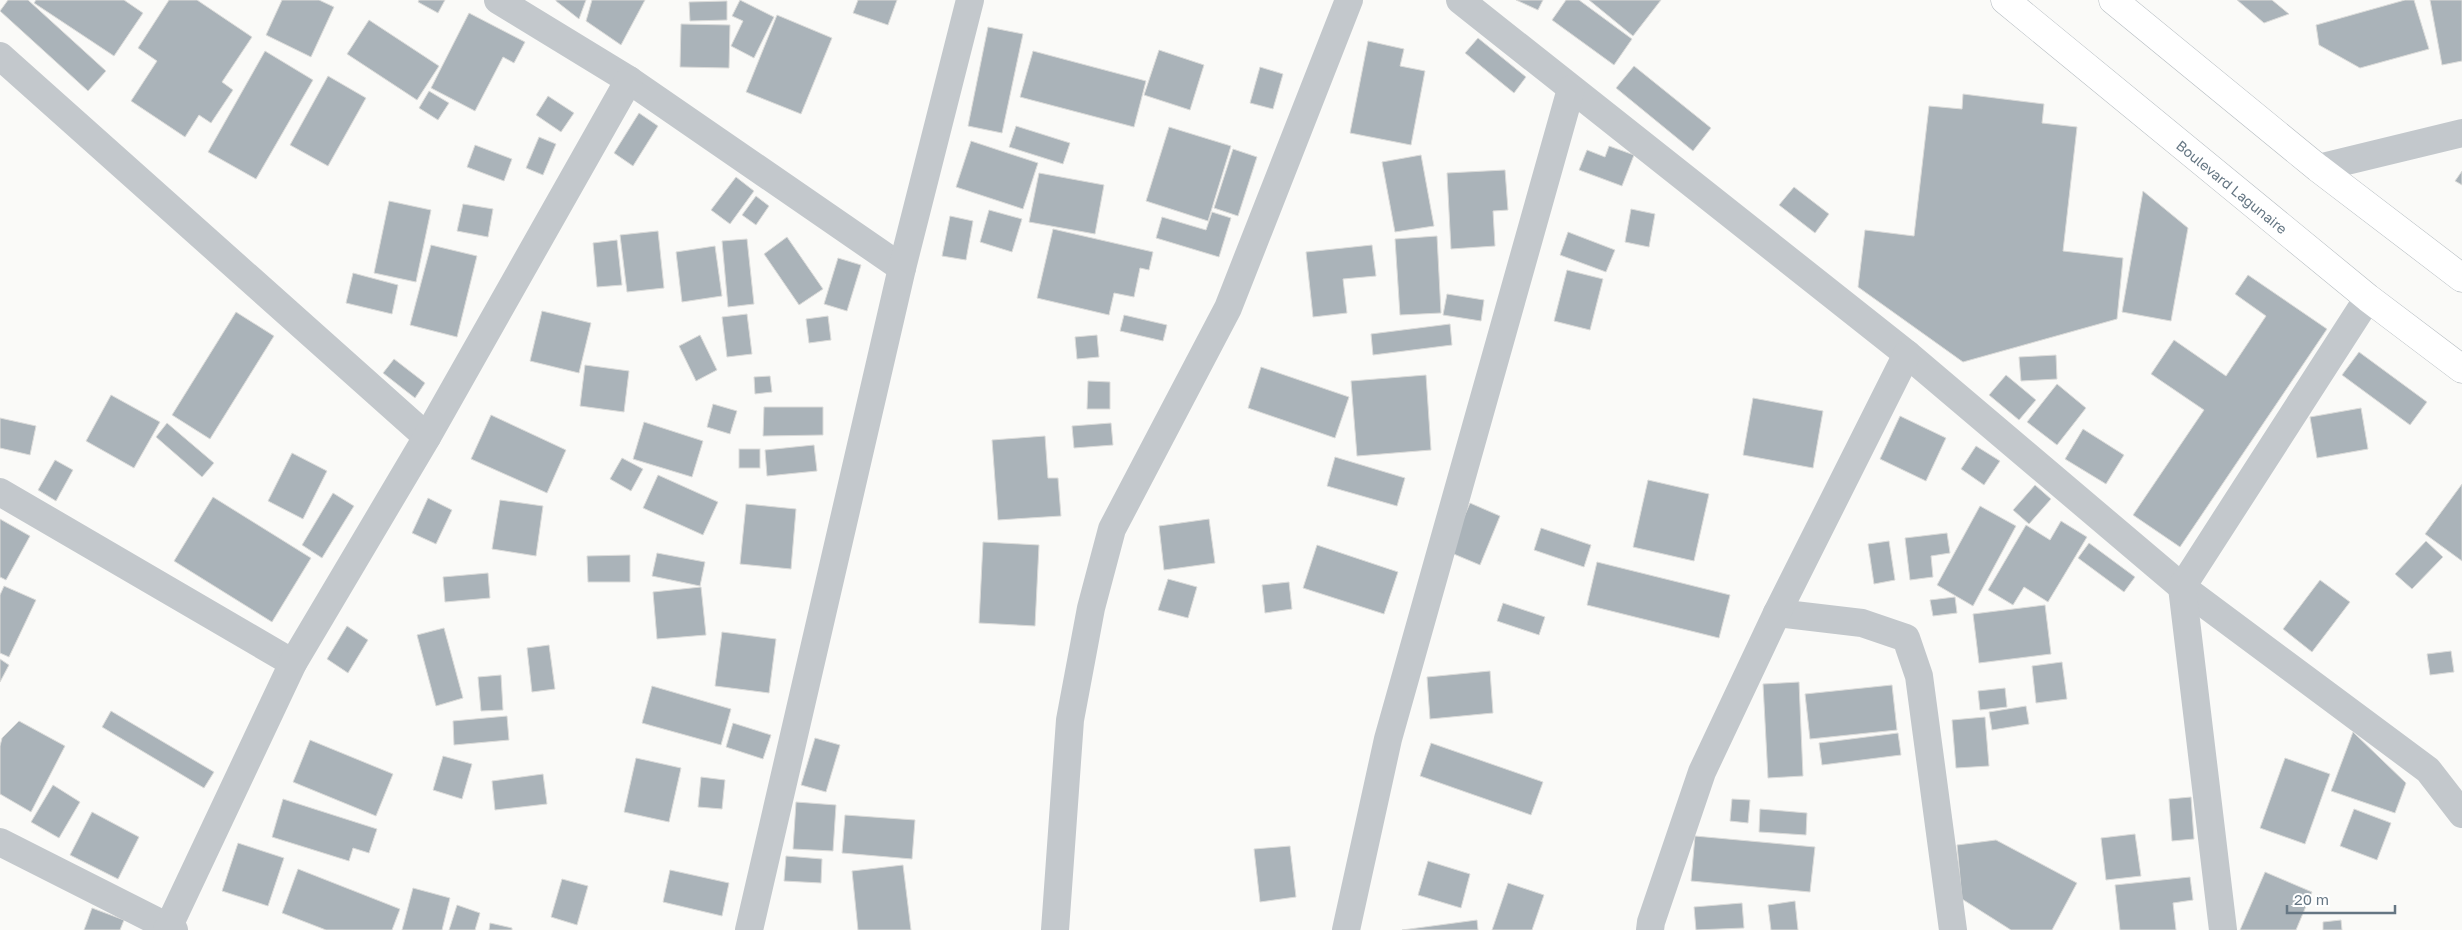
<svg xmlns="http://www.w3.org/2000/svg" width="2462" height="930" font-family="'Golos Text',sans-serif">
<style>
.building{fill:#aab3b9;stroke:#dcdcda}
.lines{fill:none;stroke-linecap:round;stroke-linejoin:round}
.secondary-casing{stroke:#b3babf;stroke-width:29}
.street{stroke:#c3c8cc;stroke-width:28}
.secondary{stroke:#fff;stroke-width:28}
.labels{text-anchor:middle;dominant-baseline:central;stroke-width:5;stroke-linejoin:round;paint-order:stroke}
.street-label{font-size:14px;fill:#657683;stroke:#fff}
</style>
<rect width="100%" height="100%" fill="#fafaf8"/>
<!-- building -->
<g class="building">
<polygon points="8,0 28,0 106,71 88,91 0,11"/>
<polygon points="36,0 124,0 143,13 114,56 34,3"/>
<polygon points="169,0 197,0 252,37 222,82 233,90 211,123 199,115 185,137 131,101 157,61 138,48"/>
<polygon points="282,0 319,0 334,7 311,57 266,35"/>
<polygon points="419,0 445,0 438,13 418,2"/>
<polygon points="556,0 586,0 579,19 556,1"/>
<polygon points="592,0 645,0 621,45 586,21"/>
<polygon points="740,0 774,17 754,58 731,46 743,21 732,16"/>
<polygon points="858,0 897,0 888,25 853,13"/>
<polygon points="1516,0 1543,0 1538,10"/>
<polygon points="1566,0 1579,0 1632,39 1614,65 1552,20"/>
<polygon points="1589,0 1661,0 1633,36"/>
<polygon points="2237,0 2272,0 2289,14 2264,23"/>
<polygon points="2405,0 2414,0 2429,49 2360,68 2319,45 2316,25"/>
<polygon points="2430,0 2462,0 2462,61 2442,65"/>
<polygon points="727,1 727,20 690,21 689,2"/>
<polygon points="469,13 525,42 514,63 503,57 475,111 431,88"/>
<polygon points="777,15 832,38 801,114 746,92"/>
<polygon points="369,20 439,66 417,100 347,54"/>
<polygon points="681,24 730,25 729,68 680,67"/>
<polygon points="988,27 1023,34 1002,133 968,126"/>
<polygon points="1478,38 1526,77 1514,93 1465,53"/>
<polygon points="1368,41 1404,49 1400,66 1425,71 1411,145 1350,133"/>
<polygon points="1159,50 1204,65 1190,110 1144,95"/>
<polygon points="265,51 313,80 256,179 208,152"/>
<polygon points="1033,51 1146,81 1134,127 1020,97"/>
<polygon points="1634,66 1711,128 1693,151 1616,88"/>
<polygon points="1260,67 1283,74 1273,109 1250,103"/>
<polygon points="328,76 366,98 328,166 290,145"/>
<polygon points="429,91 449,103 438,120 419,108"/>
<polygon points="1963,94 2044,104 2042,123 2077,127 2063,251 2123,258 2117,319 1963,362 1858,287 1865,230 1914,236 1929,106 1962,109"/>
<polygon points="548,96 574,113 561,132 536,115"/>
<polygon points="639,113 658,126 633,166 614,153"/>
<polygon points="1016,126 1070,143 1063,164 1009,147"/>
<polygon points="1169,127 1231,146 1208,221 1146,201"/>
<polygon points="539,137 556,144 543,175 526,168"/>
<polygon points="971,141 1038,163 1023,209 956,187"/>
<polygon points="475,145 512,159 504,181 467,167"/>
<polygon points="1609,146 1634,155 1622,186 1579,170 1587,150 1605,157"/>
<polygon points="1233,149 1257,157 1238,216 1214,208"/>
<polygon points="1421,155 1434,226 1395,232 1382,162"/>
<polygon points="1505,170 1508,210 1493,211 1495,246 1451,249 1447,173"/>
<polygon points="2462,171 2462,185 2455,181"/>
<polygon points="1039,173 1104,185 1095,234 1029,222"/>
<polygon points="736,177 754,191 730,224 711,210"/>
<polygon points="1794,187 1829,214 1815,233 1779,205"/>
<polygon points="2143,191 2188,228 2171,321 2122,312"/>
<polygon points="756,196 769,206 756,225 742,215"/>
<polygon points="389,201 431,210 416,282 374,273"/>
<polygon points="463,204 493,209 488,237 457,231"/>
<polygon points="1631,209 1655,214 1649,247 1625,242"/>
<polygon points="989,210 1022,219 1012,252 980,242"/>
<polygon points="1212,212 1231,218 1219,257 1156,238 1162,217 1206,230"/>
<polygon points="950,216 973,221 966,260 942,256"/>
<polygon points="1053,229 1153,252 1149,270 1140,268 1134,297 1114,293 1109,315 1037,298"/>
<polygon points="658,231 664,288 627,292 620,235"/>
<polygon points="1568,232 1615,250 1606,272 1560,255"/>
<polygon points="1437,236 1441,313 1400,315 1395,239"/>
<polygon points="787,237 823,289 799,305 764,254"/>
<polygon points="747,239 754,304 728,307 722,241"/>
<polygon points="617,240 622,285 597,287 593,243"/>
<polygon points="431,245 477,256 457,337 410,325"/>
<polygon points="1372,245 1376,276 1343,279 1347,313 1313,317 1306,252"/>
<polygon points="715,246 722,296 682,302 676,252"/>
<polygon points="838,258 861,265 847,311 824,304"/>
<polygon points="1567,270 1603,279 1590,330 1554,321"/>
<polygon points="353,273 398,285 392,314 346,303"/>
<polygon points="2248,275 2327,329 2180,547 2133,515 2204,410 2151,374 2174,340 2226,376 2266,316 2235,294"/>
<polygon points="1447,294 1484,300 1481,321 1443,315"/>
<polygon points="542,311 591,323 579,373 530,361"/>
<polygon points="236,312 274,336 210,439 172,415"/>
<polygon points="747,314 752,354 727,357 722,317"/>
<polygon points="1124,315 1167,325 1163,341 1120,331"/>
<polygon points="828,316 831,340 809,343 806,319"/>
<polygon points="1450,324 1452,345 1373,355 1371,334"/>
<polygon points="700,335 717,370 696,381 679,346"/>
<polygon points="1097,335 1099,357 1077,359 1075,337"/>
<polygon points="2359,352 2427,402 2410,425 2342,375"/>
<polygon points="2056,355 2057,379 2021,381 2019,357"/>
<polygon points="394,359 425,383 415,398 383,373"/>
<polygon points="585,365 629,371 624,412 580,406"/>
<polygon points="1261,367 1349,397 1335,438 1248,408"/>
<polygon points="1426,375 1431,450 1357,456 1351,381"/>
<polygon points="2006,375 2036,400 2019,420 1989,395"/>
<polygon points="770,376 772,392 755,394 754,377"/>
<polygon points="1088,381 1110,382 1110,409 1087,409"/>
<polygon points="2057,384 2086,408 2057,445 2027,422"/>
<polygon points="111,395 160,422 134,468 86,441"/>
<polygon points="1753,398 1823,411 1813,468 1743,455"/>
<polygon points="713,404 737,411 730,434 707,427"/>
<polygon points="764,407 823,407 823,435 763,436"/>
<polygon points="2361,408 2368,449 2317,458 2310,417"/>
<polygon points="491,415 566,450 547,493 471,459"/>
<polygon points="1900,416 1946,438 1926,481 1880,459"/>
<polygon points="0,418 36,426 30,455 0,448"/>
<polygon points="644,422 703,441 692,477 633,459"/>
<polygon points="167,423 214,463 202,477 156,437"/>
<polygon points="1111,423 1113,445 1074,448 1072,426"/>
<polygon points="2083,429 2124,455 2106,484 2065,459"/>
<polygon points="1045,436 1048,478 1058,478 1061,516 998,520 992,440"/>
<polygon points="814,445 817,471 767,476 765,450"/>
<polygon points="1976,446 2000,461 1984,485 1961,469"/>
<rect x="739" y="449" width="21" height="19"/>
<polygon points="292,453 327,471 303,519 268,501"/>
<polygon points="1335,457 1405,478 1397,506 1327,486"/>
<polygon points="622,458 643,469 631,491 610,479"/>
<polygon points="55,460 73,470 56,501 38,490"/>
<polygon points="658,475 718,502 703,535 643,508"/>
<polygon points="1648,480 1709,494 1694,561 1633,547"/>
<polygon points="2462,484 2462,561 2425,534"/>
<polygon points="2035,485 2051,499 2029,524 2013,510"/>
<polygon points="333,493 354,506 322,558 302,545"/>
<polygon points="213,497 311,558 272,622 174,561"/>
<polygon points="428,498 452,510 436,544 412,533"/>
<polygon points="500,500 543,506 536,556 492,549"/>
<polygon points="1470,503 1500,516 1480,565 1449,552"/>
<polygon points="746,504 796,509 791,569 740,564"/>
<polygon points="1980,506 2016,526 1973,606 1937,585"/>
<polygon points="0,519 30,536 6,580 0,577"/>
<polygon points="1209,519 1215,563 1164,570 1159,526"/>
<polygon points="2061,521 2087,537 2048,602 2024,587 2013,605 1988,590 2026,525 2050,540"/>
<polygon points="1541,528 1591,545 1584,567 1534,550"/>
<polygon points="1947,533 1950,553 1931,556 1933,577 1910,580 1905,538"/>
<polygon points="1889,541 1895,580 1874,584 1868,544"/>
<polygon points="2426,541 2443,557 2412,589 2395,574"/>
<polygon points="983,542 1039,545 1035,626 979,623"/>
<polygon points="2089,543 2135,577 2124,592 2078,558"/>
<polygon points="1317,545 1398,572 1384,614 1303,588"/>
<polygon points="657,553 705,562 700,586 652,576"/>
<polygon points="630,555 630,582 588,582 587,556"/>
<polygon points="1597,562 1730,595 1719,638 1587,605"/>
<polygon points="488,573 490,598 445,602 443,577"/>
<polygon points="1168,579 1197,587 1188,618 1158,610"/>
<polygon points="2320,580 2350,602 2312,652 2283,629"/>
<polygon points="1289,582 1292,609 1265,613 1262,585"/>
<polygon points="4,586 36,600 9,657 0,653 0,595"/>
<polygon points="701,587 706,635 657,639 653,592"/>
<polygon points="1955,597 1957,613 1933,616 1930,600"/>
<polygon points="1503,603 1545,617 1539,635 1497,621"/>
<polygon points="2045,605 2051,654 1979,663 1973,614"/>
<polygon points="347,626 368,640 348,673 327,659"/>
<polygon points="444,628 463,698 436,706 417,635"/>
<polygon points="722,632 776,639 769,693 715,686"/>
<polygon points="549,645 555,689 532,692 527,648"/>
<polygon points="2451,651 2454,672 2430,675 2427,654"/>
<polygon points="0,659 9,665 0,682"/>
<polygon points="2062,662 2067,699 2036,703 2032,666"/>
<polygon points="1490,671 1493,713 1430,719 1427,677"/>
<polygon points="501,675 503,710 481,711 478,677"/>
<polygon points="1799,682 1803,776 1768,778 1763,684"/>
<polygon points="1892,685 1897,730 1810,739 1805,694"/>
<polygon points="652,686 731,709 721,745 642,723"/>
<polygon points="2005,688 2007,707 1980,710 1978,691"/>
<polygon points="2026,706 2029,724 1992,730 1989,712"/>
<polygon points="111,711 214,772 204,788 102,727"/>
<polygon points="507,716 509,740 454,745 453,721"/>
<polygon points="1985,717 1989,766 1956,768 1952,720"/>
<polygon points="19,721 65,746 31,812 0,794 0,746 2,738"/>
<polygon points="733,723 771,735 763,759 726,747"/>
<polygon points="2353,732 2406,783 2395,813 2331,791"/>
<polygon points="1898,733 1901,755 1822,765 1819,743"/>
<polygon points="815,738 840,745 826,792 801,785"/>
<polygon points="310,740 393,774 376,816 293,782"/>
<polygon points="1431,743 1543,782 1531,815 1420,776"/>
<polygon points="443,756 472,764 462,799 433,790"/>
<polygon points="636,758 681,768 669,822 624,812"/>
<polygon points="2285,758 2330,774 2305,844 2260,828"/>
<polygon points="543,774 547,804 495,810 492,781"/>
<polygon points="701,777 725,780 722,809 698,807"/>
<polygon points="53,785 80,802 59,838 31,822"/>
<polygon points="2191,797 2194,839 2172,841 2169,799"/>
<polygon points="283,799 377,829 369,853 353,848 349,861 272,837"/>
<polygon points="1732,799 1750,800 1748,823 1730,821"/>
<polygon points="796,802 836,805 833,851 793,849"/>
<polygon points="1760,809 1807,813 1806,835 1759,832"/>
<polygon points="2354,809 2391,823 2377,860 2340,846"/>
<polygon points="92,812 139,837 118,879 70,855"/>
<polygon points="845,815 915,820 912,859 842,853"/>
<polygon points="2135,834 2141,876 2106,880 2101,838"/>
<polygon points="1695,836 1815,847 1810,892 1691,881"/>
<polygon points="1996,840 2077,883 2052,930 2011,930 1962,899 1957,845"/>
<polygon points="238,843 284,858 268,906 222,891"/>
<polygon points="1290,846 1296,897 1260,902 1254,849"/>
<polygon points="786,856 822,859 821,883 784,881"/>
<polygon points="1428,861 1470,874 1461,908 1418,895"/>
<polygon points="903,865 911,930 858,930 852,871"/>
<polygon points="298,869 400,909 392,930 326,930 282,913"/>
<polygon points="670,870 729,883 722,916 663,902"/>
<polygon points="2265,872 2312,892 2296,930 2240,930"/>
<polygon points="2190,877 2193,900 2173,903 2176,930 2120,930 2115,885"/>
<polygon points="562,879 588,886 577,925 551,917"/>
<polygon points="1508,883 1544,895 1532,930 1492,930"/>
<polygon points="413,888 450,898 442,930 402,930"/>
<polygon points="1795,901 1798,930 1771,930 1768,905"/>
<polygon points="1742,903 1744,928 1696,930 1694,907"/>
<polygon points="457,905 480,913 475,930 449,930"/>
<polygon points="92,908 124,920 120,930 84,930"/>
<polygon points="1477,920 1478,930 1402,930"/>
<polygon points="2341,920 2342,930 2323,930 2323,922"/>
<polygon points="490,923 512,928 512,930 489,930"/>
</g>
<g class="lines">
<defs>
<g id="secondary">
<path id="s1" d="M2005 0 2368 298 2462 369"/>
<polyline points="2113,0 2318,168 2462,278"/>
</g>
</defs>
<!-- secondary casing -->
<use href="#secondary" class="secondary-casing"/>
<!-- street -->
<g class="street">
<polyline points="498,0 629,80 902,268"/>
<polyline points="1460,0 1907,354 2182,587 2428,770 2462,814"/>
<polyline points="0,56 427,437"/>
<polyline points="2318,168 2462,133"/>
<polyline points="0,492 293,663"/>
<polyline points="1777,613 1862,623 1906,638 1919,676 1953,930"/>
<polyline points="0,842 174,930"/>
<polyline points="167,930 293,663 427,437 629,80"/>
<polyline points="749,930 902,268 970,0"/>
<polyline points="1055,930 1070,720 1091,608 1112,529 1228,308 1349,0"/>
<polyline points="1346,930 1388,739 1571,89"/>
<polyline points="1650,930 1651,922 1702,772 1777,613 1907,354"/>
<polyline points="2223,930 2182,587 2368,298"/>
</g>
<!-- secondary -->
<use href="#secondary" class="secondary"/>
</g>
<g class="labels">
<!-- street labels -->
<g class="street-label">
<text stroke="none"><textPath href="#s1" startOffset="294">Boulevard Lagunaire</textPath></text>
</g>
</g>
<!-- scale -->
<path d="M2287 905v8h108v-8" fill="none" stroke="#657683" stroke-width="2.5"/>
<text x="2294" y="905" font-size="15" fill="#657683" stroke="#ffffff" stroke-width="4" paint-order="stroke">20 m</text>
</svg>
